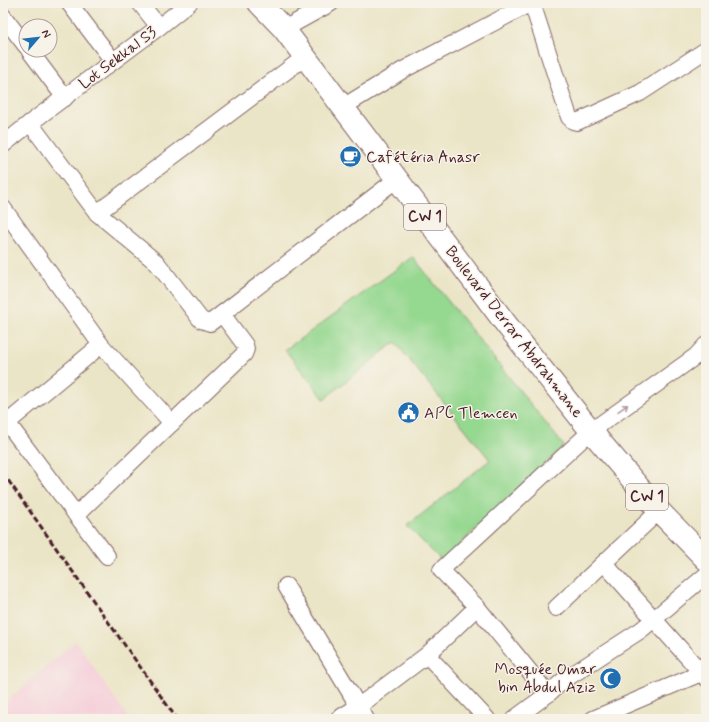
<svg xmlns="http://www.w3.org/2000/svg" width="709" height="722" font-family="Mynerve,sans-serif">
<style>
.built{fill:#f5cfda}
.green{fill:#95d890;stroke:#707c5e}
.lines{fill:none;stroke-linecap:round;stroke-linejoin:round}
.minor-casing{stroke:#826462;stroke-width:18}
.primary-casing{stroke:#826462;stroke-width:24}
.minor{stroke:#fff;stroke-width:16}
.primary{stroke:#fff;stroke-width:22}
.rail{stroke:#4a1f2b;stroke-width:3;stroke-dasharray:6 3;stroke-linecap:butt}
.oneway{stroke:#ae9aa0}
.labels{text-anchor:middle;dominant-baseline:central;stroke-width:3;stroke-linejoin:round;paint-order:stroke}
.shield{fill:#f7f3e8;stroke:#7e5f64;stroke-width:1}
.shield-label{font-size:15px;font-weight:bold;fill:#4a1f2b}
.street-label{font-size:16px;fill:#4a1f2b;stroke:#f7f3e8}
.poi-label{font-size:16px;fill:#4a1f2b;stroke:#f7f3e8;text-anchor:start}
</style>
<rect width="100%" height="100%" fill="#f7f3e8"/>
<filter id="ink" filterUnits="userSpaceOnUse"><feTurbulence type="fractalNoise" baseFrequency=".025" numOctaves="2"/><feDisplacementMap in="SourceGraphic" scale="8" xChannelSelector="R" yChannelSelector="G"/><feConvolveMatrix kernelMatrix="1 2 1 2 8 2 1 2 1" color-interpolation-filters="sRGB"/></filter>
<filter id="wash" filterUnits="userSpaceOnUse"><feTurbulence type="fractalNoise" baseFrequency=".012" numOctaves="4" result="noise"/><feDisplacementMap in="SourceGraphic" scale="16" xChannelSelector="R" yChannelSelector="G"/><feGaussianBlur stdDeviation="0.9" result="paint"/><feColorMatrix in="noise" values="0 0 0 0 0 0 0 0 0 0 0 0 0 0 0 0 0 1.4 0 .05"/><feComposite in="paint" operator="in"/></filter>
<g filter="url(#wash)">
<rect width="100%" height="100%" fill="#ebe5c7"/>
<!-- built -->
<polygon class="built" points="76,641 129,719 3,719 3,704"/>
<!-- green -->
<polygon class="green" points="413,257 564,446 442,561 407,526 490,460 395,342 324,399 285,350"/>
</g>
<g filter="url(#ink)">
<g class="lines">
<defs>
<g id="minor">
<polyline points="69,3 113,61"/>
<polyline points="140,3 159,27"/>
<polyline points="189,3 159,27 30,123 97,213 305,57"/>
<polyline points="532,3 569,117 573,121 577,122 640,93 706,50"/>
<polyline points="3,16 26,46"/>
<polyline points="284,29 331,3"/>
<polyline points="29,50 65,98"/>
<polyline points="343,107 403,70 531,3"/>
<polyline points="3,145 30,123"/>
<polyline points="3,208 101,345 7,423"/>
<polyline points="97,213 157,263 201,320 210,323 397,179"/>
<polyline points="3,417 107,556"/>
<polyline points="172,423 244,354 246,349 245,345 222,314"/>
<polyline points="76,515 172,423 101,345"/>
<polyline points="604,563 706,678"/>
<polyline points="286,586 366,719"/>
<polyline points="556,608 659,511"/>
<polyline points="427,655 487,719"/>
<polyline points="548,694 477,607 441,570 591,431 696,356 706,345"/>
<polyline points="338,719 359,706 427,655 477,607"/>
<polyline points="514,719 548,694 564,680 641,630 706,575"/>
<polyline points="593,719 706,671"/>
</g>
<polyline id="primary" points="259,3 284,29 506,324 591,431 659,511 706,559"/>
</defs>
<!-- minor casing -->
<use href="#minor" class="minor-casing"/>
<!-- primary casing -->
<use href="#primary" class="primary-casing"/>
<!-- minor -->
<use href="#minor" class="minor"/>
<!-- primary -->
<use href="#primary" class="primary"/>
<!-- rail -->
<polyline class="rail" points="3,473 177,719"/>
</g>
<!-- one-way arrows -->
<defs><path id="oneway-shaft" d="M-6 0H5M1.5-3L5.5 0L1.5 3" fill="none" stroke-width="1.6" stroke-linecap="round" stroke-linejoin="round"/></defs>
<use class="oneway" href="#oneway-shaft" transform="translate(623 408) rotate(-35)"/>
</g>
<!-- icons -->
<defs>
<symbol id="cafe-disc" viewBox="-11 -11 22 22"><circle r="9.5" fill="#1f6fb2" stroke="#f7f3e8"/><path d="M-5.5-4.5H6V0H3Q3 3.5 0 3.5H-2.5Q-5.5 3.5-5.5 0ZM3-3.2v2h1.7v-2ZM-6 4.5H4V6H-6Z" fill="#fff"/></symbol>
<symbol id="civic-disc" viewBox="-11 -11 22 22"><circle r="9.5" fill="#1f6fb2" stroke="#f7f3e8"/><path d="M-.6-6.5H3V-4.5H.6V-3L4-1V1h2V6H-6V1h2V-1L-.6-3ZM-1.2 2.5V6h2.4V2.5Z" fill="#fff"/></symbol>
<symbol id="mosque-disc" viewBox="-11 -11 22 22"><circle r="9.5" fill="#1f6fb2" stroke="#f7f3e8"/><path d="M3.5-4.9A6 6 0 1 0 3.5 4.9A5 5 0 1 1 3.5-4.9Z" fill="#fff"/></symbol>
</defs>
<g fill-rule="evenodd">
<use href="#cafe-disc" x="338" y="144" width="25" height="25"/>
<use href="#civic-disc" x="396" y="400" width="25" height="25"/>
<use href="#mosque-disc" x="598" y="666" width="25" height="25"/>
</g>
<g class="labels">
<!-- shield labels -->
<g class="shield">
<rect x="404" y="204" width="42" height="26" rx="3"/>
<rect x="626" y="484" width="42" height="26" rx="3"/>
</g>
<g class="shield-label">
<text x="425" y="217">CW 1</text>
<text x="647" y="497">CW 1</text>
</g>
<!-- street labels -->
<g class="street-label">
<text transform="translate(118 58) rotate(-37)">Lot Sekkal S3</text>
<text transform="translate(514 332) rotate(52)">Boulevard Derrar Abdrahmane</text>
</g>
<!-- poi labels -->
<g class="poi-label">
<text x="366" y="157">Cafétéria Anasr</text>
<text x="424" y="413">APC Tlemcen</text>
<text x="596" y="669" text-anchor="end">Mosquée Omar<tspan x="596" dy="18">bin Abdul Aziz</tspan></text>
</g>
</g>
<!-- margin -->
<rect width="709" height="722" fill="none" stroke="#f7f3e8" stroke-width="16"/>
<!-- north arrow -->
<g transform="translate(38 38) rotate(62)"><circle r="19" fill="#f7f3e8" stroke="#b29e9c"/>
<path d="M0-3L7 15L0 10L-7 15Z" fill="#1f6fb2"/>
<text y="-6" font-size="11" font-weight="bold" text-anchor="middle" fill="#4a1f2b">N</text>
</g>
</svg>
